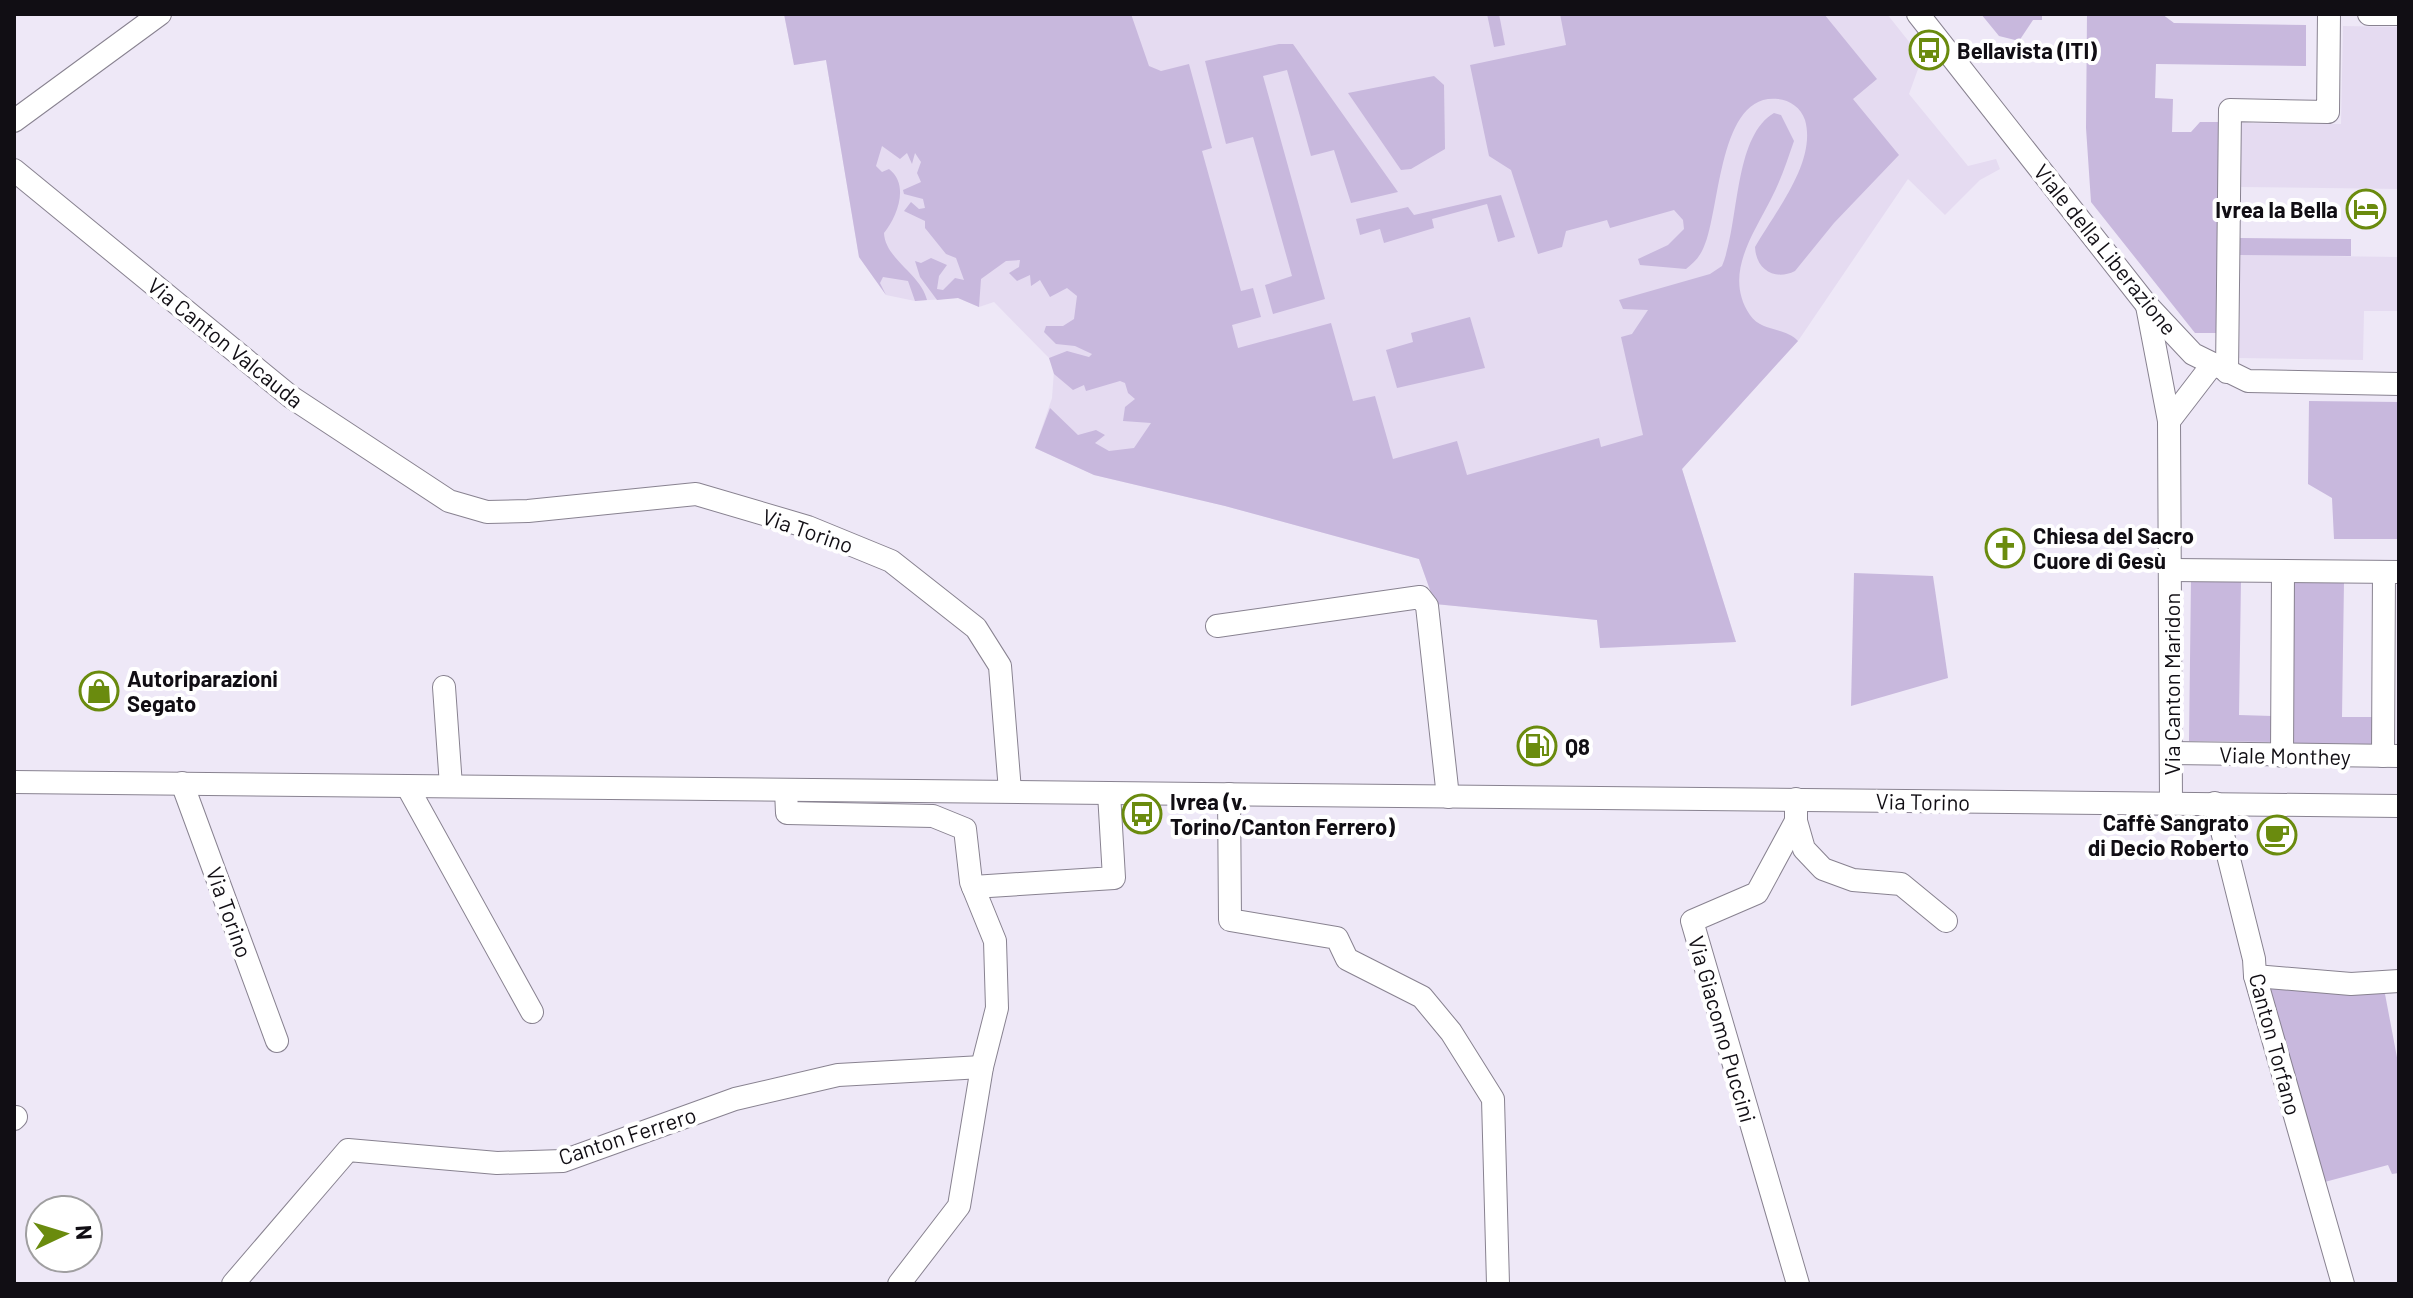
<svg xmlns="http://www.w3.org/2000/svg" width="2413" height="1298" font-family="Barlow,sans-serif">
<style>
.built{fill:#e5dbf1}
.green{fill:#c8b8dd}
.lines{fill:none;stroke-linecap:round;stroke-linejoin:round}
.minor-casing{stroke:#888290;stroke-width:24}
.minor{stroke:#fff;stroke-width:22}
.labels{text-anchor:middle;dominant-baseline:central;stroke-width:8;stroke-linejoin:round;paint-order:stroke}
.poi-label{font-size:22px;font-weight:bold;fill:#110e14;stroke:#fff;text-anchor:start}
.street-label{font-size:22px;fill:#110e14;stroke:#fff}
</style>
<rect width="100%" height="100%" fill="#eee8f7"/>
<!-- built -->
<g class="built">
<polygon points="784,14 1887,14 1922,58 1909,94 1968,166 1996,159 2000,169 1980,180 1945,215 1908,179 1798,341 1682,469 1736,642 1600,648 1597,620 1435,604 1419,559 1225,506 1094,475 1035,448 1052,398 1054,371 1049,358 994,302 979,307 958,298 915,301 886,295 859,257 826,60 794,65"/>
<polygon points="2343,26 2399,27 2399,189 2241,187 2241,123 2341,124"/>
<polygon points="2240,255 2399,257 2399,311 2364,311 2363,360 2239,358"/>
</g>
<!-- green -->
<g class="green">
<path d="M784 14H1131L1149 66 1161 71 1189 64 1212 148 1202 151 1241 291 1253 288 1261 317 1232 325 1238 348 1331 323 1353 401 1375 396 1393 459 1457 441 1467 475 1599 438 1601 447 1643 435 1621 337 1632 334 1648 310 1623 309 1619 300 1710 274 1722 266C1740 223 1733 137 1774 113L1781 115 1794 141C1787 161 1781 180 1771 199 1753 235 1723 275 1750 315 1761 332 1786 327 1798 341L1682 469 1736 642 1600 648 1597 620 1435 604 1419 559 1225 506 1094 475 1035 448 1050 408 1078 435 1096 430 1105 435 1095 443 1109 451 1134 448 1151 423 1123 421 1125 407 1135 399 1128 393 1125 383 1120 381 1086 391 1084 385 1073 390 1054 374 1049 358 1067 351 1089 357 1092 354 1075 346 1056 344 1044 332 1046 326H1063L1074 319 1077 296 1067 288 1050 297 1040 280 1031 286 1030 275 1017 281 1009 273 1019 267 1020 260 1006 261 981 279 979 307 958 298 937 300 920 277 915 261 921 263 931 258 947 265 939 276 937 289 943 290 955 278 964 280 956 258 946 254 925 228V221L904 211 911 202 919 209 925 208 923 199 904 194 903 190 921 182 917 173 921 162 915 153 912 164 907 153 900 159 882 146 876 166 882 172 889 169C910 185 897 217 884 233 885 259 921 274 927 300L915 301 908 281 883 277 880 283 886 295 859 257 826 60 794 65Z"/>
<polygon points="1487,14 1499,14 1505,45 1494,47"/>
<path d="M1560 14H1824L1877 79 1853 99 1899 155 1834 223 1795 271C1775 281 1756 270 1755 247 1775 212 1817 162 1805 120 1801 108 1790 100 1778 99 1716 92 1721 217 1702 251 1698 259 1692 264 1686 269L1640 265 1638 259 1668 245 1684 229 1683 220 1674 210 1610 228 1607 220 1566 231 1562 247 1538 254 1511 170 1489 156 1470 65 1566 45Z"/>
<polygon points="1981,14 2042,14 2042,20 2033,20 2019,41 1999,36"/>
<polygon points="2087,14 2162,14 2174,23 2306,25 2306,66 2156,64 2155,98 2173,99 2172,132 2191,132 2200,122 2219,122 2216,333 2195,333 2091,202 2086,128"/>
<polygon points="1279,44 1293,44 1398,192 1351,203 1334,150 1311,156 1287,70 1263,76 1325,299 1273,314 1265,285 1292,276 1253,137 1226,144 1205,61"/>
<polygon points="1434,76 1444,85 1445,149 1411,169 1401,170 1348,93"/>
<polygon points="1501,195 1515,237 1498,242 1487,204 1432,219 1434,228 1384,243 1380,229 1360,235 1356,219 1408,207 1414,215"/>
<polygon points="2240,238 2351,239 2351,256 2240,255"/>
<polygon points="1470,317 1485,368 1397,388 1386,350 1413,342 1411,333"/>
<polygon points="2309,401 2399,402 2399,539 2334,539 2332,498 2308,484"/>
<polygon points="1854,573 1933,576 1948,678 1851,706"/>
<polygon points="2191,579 2241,579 2239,715 2272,716 2271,742 2189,741"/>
<polygon points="2294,580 2344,581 2342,717 2374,717 2374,744 2292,743"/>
<polygon points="2287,983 2369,988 2385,994 2399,1068 2399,1173 2392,1174 2388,1165 2321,1183 2268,989"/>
</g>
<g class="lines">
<defs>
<g id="minor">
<polyline points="1918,14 2146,304 2193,354 2248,381 2399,384"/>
<polyline points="2369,14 2399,14"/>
<polyline points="14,121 160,14"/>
<polyline points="14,170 291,397 449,501 487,512 528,511 696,494 808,527 891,561 976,628 1000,666 1010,791"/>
<polyline points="2147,306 2169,421 2171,803"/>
<polyline points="2227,372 2230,110 2328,112 2329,14"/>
<polyline points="2169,421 2212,365"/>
<polyline points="2172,570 2399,572"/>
<polyline points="1217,626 1420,597 1427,606 1448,797"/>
<polyline points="444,687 451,786"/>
<polyline points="2171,753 2399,756"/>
<polyline points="2282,756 2283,571"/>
<polyline points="2383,756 2384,572"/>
<polyline points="14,782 2399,806"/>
<polyline points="182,783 277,1041"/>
<polyline points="407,786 532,1012"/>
<polyline points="786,790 787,813 933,816 965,829 971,882 995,941 997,1008 982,1067 959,1206 899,1284"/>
<polyline points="1229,794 1230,920 1337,938 1347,959 1422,997 1451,1032 1493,1099 1498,1284"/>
<polyline points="1796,799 1796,821 1757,893 1692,921 1798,1284"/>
<polyline points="2215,803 2254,959 2255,976 2343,1284"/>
<polyline points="1796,821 1804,849 1823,869 1853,880 1901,884 1946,921"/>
<polyline points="973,887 1114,878 1109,793"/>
<polyline points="2255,976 2351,984 2399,981"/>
<polyline points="14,1119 16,1117"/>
<polyline points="233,1284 348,1150 497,1163 563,1161 735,1099 838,1075 982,1067"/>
</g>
</defs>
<!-- minor casing -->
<use href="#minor" class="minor-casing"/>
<!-- minor -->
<use href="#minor" class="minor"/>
</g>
<!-- icons -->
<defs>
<symbol id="bus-ring" viewBox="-11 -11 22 22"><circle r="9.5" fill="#fff" stroke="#6a8b0e" stroke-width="1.5"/><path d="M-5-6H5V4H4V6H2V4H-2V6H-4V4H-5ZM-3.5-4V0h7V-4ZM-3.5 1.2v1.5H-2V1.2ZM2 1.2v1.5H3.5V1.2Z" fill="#6a8b0e"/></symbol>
<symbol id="hotel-ring" viewBox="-11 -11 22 22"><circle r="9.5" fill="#fff" stroke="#6a8b0e" stroke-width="1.5"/><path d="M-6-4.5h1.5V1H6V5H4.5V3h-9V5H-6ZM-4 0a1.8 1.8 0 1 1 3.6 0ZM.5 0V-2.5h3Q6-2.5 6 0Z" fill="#6a8b0e"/></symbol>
<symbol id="church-ring" viewBox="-11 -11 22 22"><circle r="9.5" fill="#fff" stroke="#6a8b0e" stroke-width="1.5"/><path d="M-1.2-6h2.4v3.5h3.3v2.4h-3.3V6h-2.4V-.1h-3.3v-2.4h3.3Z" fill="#6a8b0e"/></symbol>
<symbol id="shop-ring" viewBox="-11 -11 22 22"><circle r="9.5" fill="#fff" stroke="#6a8b0e" stroke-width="1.5"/><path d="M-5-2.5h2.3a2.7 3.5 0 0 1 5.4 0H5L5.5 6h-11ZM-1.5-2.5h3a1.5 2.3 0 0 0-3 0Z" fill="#6a8b0e"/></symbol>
<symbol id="fuel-ring" viewBox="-11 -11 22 22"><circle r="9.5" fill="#fff" stroke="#6a8b0e" stroke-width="1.5"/><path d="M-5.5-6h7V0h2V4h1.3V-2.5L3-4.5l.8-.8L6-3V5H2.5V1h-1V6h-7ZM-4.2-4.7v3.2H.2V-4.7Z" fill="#6a8b0e"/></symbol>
<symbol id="cafe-ring" viewBox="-11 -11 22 22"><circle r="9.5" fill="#fff" stroke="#6a8b0e" stroke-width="1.5"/><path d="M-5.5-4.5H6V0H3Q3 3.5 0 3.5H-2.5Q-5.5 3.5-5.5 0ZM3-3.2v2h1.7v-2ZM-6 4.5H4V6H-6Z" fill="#6a8b0e"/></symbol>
</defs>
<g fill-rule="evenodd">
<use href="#bus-ring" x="1907" y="28" width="44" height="44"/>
<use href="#hotel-ring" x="2344" y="187" width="44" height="44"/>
<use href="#church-ring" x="1983" y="526" width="44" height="44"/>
<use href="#shop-ring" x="77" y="669" width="44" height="44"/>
<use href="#fuel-ring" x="1515" y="724" width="44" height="44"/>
<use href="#bus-ring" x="1120" y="792" width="44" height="44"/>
<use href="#cafe-ring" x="2255" y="813" width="44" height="44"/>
</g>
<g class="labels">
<!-- poi labels -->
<g class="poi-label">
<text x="1957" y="50">Bellavista (ITI)</text>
<text x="2338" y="209" text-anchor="end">Ivrea la Bella</text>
<text x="2033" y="535">Chiesa del Sacro<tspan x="2033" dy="25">Cuore di Gesù</tspan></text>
<text x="127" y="678">Autoriparazioni<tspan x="127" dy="25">Segato</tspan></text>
<text x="1565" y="746">Q8</text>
<text x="1170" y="801">Ivrea (v.<tspan x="1170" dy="25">Torino/Canton Ferrero)</tspan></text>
<text x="2249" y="822" text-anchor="end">Caffè Sangrato<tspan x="2249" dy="25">di Decio Roberto</tspan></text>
</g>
<!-- street labels -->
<g class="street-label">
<text transform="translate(2106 249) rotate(51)">Viale della Liberazione</text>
<text transform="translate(226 342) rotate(39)">Via Canton Valcauda</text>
<text transform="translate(808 530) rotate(19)">Via Torino</text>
<text transform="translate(2171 684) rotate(-90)">Via Canton Maridon</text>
<text transform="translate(2285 755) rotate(1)">Viale Monthey</text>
<text transform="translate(1923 801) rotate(1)">Via Torino</text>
<text transform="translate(230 912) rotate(70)">Via Torino</text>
<text transform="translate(1723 1029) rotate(74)">Via Giacomo Puccini</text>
<text transform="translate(2276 1044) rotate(75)">Canton Torfano</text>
<text transform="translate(627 1135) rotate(-18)">Canton Ferrero</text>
</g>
</g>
<!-- border -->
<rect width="2413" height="1298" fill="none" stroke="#110e14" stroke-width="32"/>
<!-- north arrow -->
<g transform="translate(64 1234) rotate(86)"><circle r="38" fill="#ffffff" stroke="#a09fa1" stroke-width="2"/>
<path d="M0-6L14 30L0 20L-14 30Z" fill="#6a8b0e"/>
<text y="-12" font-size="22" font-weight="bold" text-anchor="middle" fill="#110e14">N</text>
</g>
</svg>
